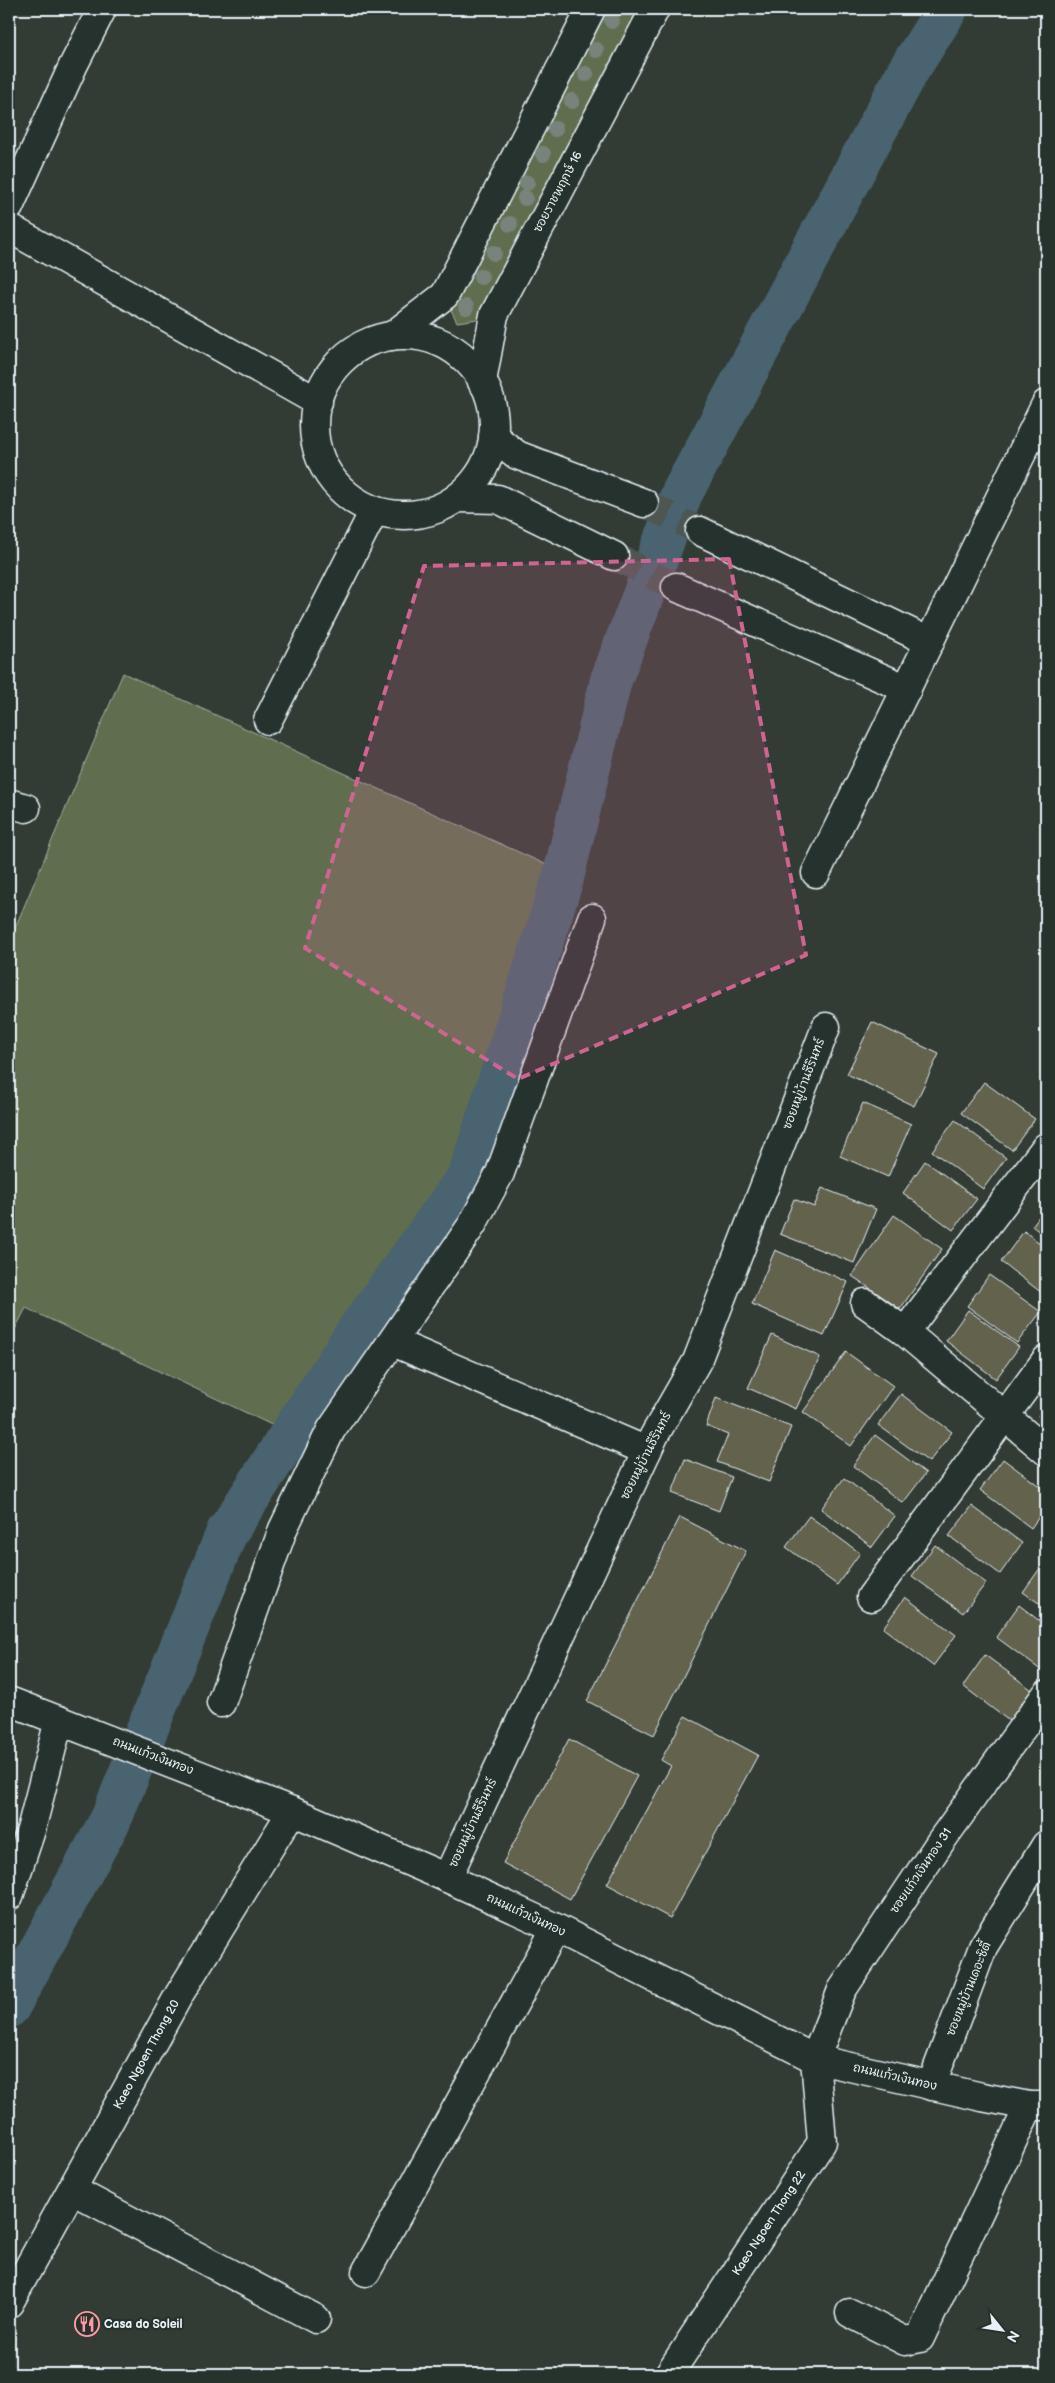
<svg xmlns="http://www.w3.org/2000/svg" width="1055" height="2383" font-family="'Balsamiq Sans','Playpen Sans Thai',sans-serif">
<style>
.green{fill:#606e50;stroke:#a4b0a4}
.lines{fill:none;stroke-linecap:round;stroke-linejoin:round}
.canal{stroke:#4a646f;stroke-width:42}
.building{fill:#64624e;stroke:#e8f1f8}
.minor-tunnel{stroke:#4d5751;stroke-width:28;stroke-dasharray:28 14;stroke-linecap:butt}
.minor-casing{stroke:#e8f1f8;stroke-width:31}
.minor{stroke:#26332d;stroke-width:28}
.tree{fill:#78837b}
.marked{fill:#cf6492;fill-opacity:0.2;stroke:#cf6492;stroke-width:4;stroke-dasharray:10 6;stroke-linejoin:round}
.labels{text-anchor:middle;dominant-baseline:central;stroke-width:4.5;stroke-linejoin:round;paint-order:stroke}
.street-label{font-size:12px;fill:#e8f1f8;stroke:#26332d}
.poi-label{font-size:12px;font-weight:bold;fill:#e8f1f8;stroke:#26332d;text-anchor:start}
</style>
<rect width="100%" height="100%" fill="#323c34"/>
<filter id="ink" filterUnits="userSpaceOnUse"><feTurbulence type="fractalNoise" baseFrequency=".02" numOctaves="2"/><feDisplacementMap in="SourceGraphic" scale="10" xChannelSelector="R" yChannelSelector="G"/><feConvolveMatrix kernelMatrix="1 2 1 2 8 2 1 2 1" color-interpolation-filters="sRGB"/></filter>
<g filter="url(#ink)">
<!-- green -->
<g class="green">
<polygon points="608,9 639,9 478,319 457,322 450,308"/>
<polygon points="123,673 547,865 456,1166 278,1428 26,1308 11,1337 9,1336 9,942"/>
</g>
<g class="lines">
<!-- canal -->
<polyline class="canal" points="9,2007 111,1819 227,1532 356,1333 469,1175 563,878 611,680 682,493 908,71 947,9"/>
</g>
<!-- building -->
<g class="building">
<polygon points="872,1022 939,1054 914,1106 847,1074"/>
<polygon points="984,1082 1035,1119 1012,1150 961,1113"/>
<polygon points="863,1103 911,1124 888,1177 840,1156"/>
<polygon points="955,1120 1006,1158 983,1189 932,1151"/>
<polygon points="925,1161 977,1199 953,1230 903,1193"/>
<polygon points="822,1188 876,1209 854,1263 780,1234 794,1199 814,1207"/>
<polygon points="1046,1207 1046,1237 1032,1226"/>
<polygon points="894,1215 942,1249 900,1309 852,1276"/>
<polygon points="1024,1231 1046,1248 1046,1296 1001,1262"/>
<polygon points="775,1250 848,1282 824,1336 752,1304"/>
<polygon points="989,1275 1041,1312 1017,1343 967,1306"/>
<polygon points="968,1310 1019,1347 996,1379 946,1341"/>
<polygon points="772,1335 820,1357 796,1409 748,1388"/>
<polygon points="846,1352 893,1386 851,1446 803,1412"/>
<polygon points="901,1394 952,1432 929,1462 878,1425"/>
<polygon points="716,1398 791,1427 769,1482 717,1462 728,1435 706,1426"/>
<polygon points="1046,1405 1046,1422 1038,1416"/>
<polygon points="875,1435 926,1473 903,1503 853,1466"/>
<polygon points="685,1459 732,1477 719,1511 672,1493"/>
<polygon points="1003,1459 1046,1491 1046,1507 1031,1528 980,1490"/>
<polygon points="844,1478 895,1516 872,1547 821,1509"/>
<polygon points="972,1506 1022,1543 1000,1574 949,1536"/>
<polygon points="809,1516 860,1553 837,1585 786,1547"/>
<polygon points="680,1517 746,1551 654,1735 587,1701"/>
<polygon points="935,1545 986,1583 963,1613 912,1576"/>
<polygon points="1046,1560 1046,1608 1023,1592"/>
<polygon points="905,1597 956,1635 933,1666 883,1628"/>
<polygon points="1019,1605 1046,1626 1046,1674 996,1637"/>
<polygon points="985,1655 1036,1693 1013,1724 963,1686"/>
<polygon points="685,1716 758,1755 670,1918 607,1884 671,1766 661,1760"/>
<polygon points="569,1739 637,1776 570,1899 503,1863"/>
</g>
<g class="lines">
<!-- minor-tunnel -->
<g class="minor-tunnel">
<polyline points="644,503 700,531"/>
<polyline points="614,556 676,587"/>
</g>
<defs>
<g id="minor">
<polyline points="9,207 73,66 102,9"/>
<polyline points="9,228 318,402"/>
<circle cx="404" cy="425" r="90"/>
<polyline points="392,336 445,295 591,9"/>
<polyline points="482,382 494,315 655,9"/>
<polyline points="493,436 517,455 644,503"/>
<polyline points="458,498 498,499 614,556"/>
<polyline points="700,531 930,642"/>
<polyline points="676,587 907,689"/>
<polyline points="268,720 374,511"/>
<polyline points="9,803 26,808"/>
<polyline points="816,873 1046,404"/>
<polyline points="865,1303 905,1332 1046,1451"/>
<polyline points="905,1332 1046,1147"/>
<polyline points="393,1342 647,1451"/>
<polyline points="871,1597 1046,1360"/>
<polyline points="9,1701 292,1811 447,1878 556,1928 815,2059 982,2097 1029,2106 1046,2106"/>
<polyline points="221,1703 283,1529 331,1430 472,1225 500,1173 592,918"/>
<polyline points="447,1878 654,1436 697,1361 826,1027"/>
<polyline points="9,1896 31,1830 59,1720"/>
<polyline points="931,2086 983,1947 1046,1845"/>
<polyline points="72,2190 316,2319"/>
<polyline points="366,2272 556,1928"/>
<path id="s1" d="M9 2303 180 1993 292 1811"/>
<polyline points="850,2313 905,2341 920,2338 1029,2106"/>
<path id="s2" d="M669 2374 822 2142 815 2059 842 1990 941 1841 1046 1695"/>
</g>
</defs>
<!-- minor casing -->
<use href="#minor" class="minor-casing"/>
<!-- minor -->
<use href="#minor" class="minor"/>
</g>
<!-- trees -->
<g class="tree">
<circle cx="612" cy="21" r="8"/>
<circle cx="596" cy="50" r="8"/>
<circle cx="586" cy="74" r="8"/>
<circle cx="572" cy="101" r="8"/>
<circle cx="555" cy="129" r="8"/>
<circle cx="543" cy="154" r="8"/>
<circle cx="527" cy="183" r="8"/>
<circle cx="525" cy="198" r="8"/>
<circle cx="510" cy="224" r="8"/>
<circle cx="494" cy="253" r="8"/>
<circle cx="481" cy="277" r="8"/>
<circle cx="466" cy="307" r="8"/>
</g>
</g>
<!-- marked area -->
<path class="marked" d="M729 559 806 955 518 1079 305 948 424 566Z"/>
<!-- icons -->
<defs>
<symbol id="restaurant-ring" viewBox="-11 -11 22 22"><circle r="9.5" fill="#26332d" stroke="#ff9aa2" stroke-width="1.5"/><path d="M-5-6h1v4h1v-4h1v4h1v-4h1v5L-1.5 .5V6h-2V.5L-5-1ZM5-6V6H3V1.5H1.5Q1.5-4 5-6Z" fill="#ff9aa2"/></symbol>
</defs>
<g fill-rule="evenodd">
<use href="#restaurant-ring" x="73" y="2310" width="28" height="28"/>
</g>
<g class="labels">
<!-- street labels -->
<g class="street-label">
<text transform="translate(558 192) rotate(-62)">ซอยราชพฤกษ์ 16</text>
<text transform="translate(804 1084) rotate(-69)">ซอยหมู่บ้านธีรินทร์</text>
<text transform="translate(646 1456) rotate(-63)">ซอยหมู่บ้านธีรินทร์</text>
<text transform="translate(153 1756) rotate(21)">ถนนแก้วเงินทอง</text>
<text transform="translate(473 1823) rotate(-65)">ซอยหมู่บ้านธีรินทร์</text>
<text transform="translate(921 1871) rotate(-56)">ซอยแก้วเงินทอง 31</text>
<text transform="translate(526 1915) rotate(25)">ถนนแก้วเงินทอง</text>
<text transform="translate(969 1989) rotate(-68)">ซอยหมู่บ้านเดอะซิตี้</text>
<text stroke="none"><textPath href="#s1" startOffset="284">Kaeo Ngoen Thong 20</textPath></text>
<text transform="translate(895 2077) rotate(13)">ถนนแก้วเงินทอง</text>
<text stroke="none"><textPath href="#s2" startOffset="181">Kaeo Ngoen Thong 22</textPath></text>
</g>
<!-- poi labels -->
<g class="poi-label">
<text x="104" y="2324">Casa do Soleil</text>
</g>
</g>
<!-- margin -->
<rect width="1055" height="2383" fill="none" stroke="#26332d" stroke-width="30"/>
<rect x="15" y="15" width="1025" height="2353" fill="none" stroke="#e8f1f8" stroke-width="2" filter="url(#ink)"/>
<!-- north arrow -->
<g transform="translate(1002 2330) rotate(120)" stroke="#26332d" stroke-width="4" paint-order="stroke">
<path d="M0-4L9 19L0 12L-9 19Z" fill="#e8f1f8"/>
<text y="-8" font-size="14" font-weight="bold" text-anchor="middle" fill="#e8f1f8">N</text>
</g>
</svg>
